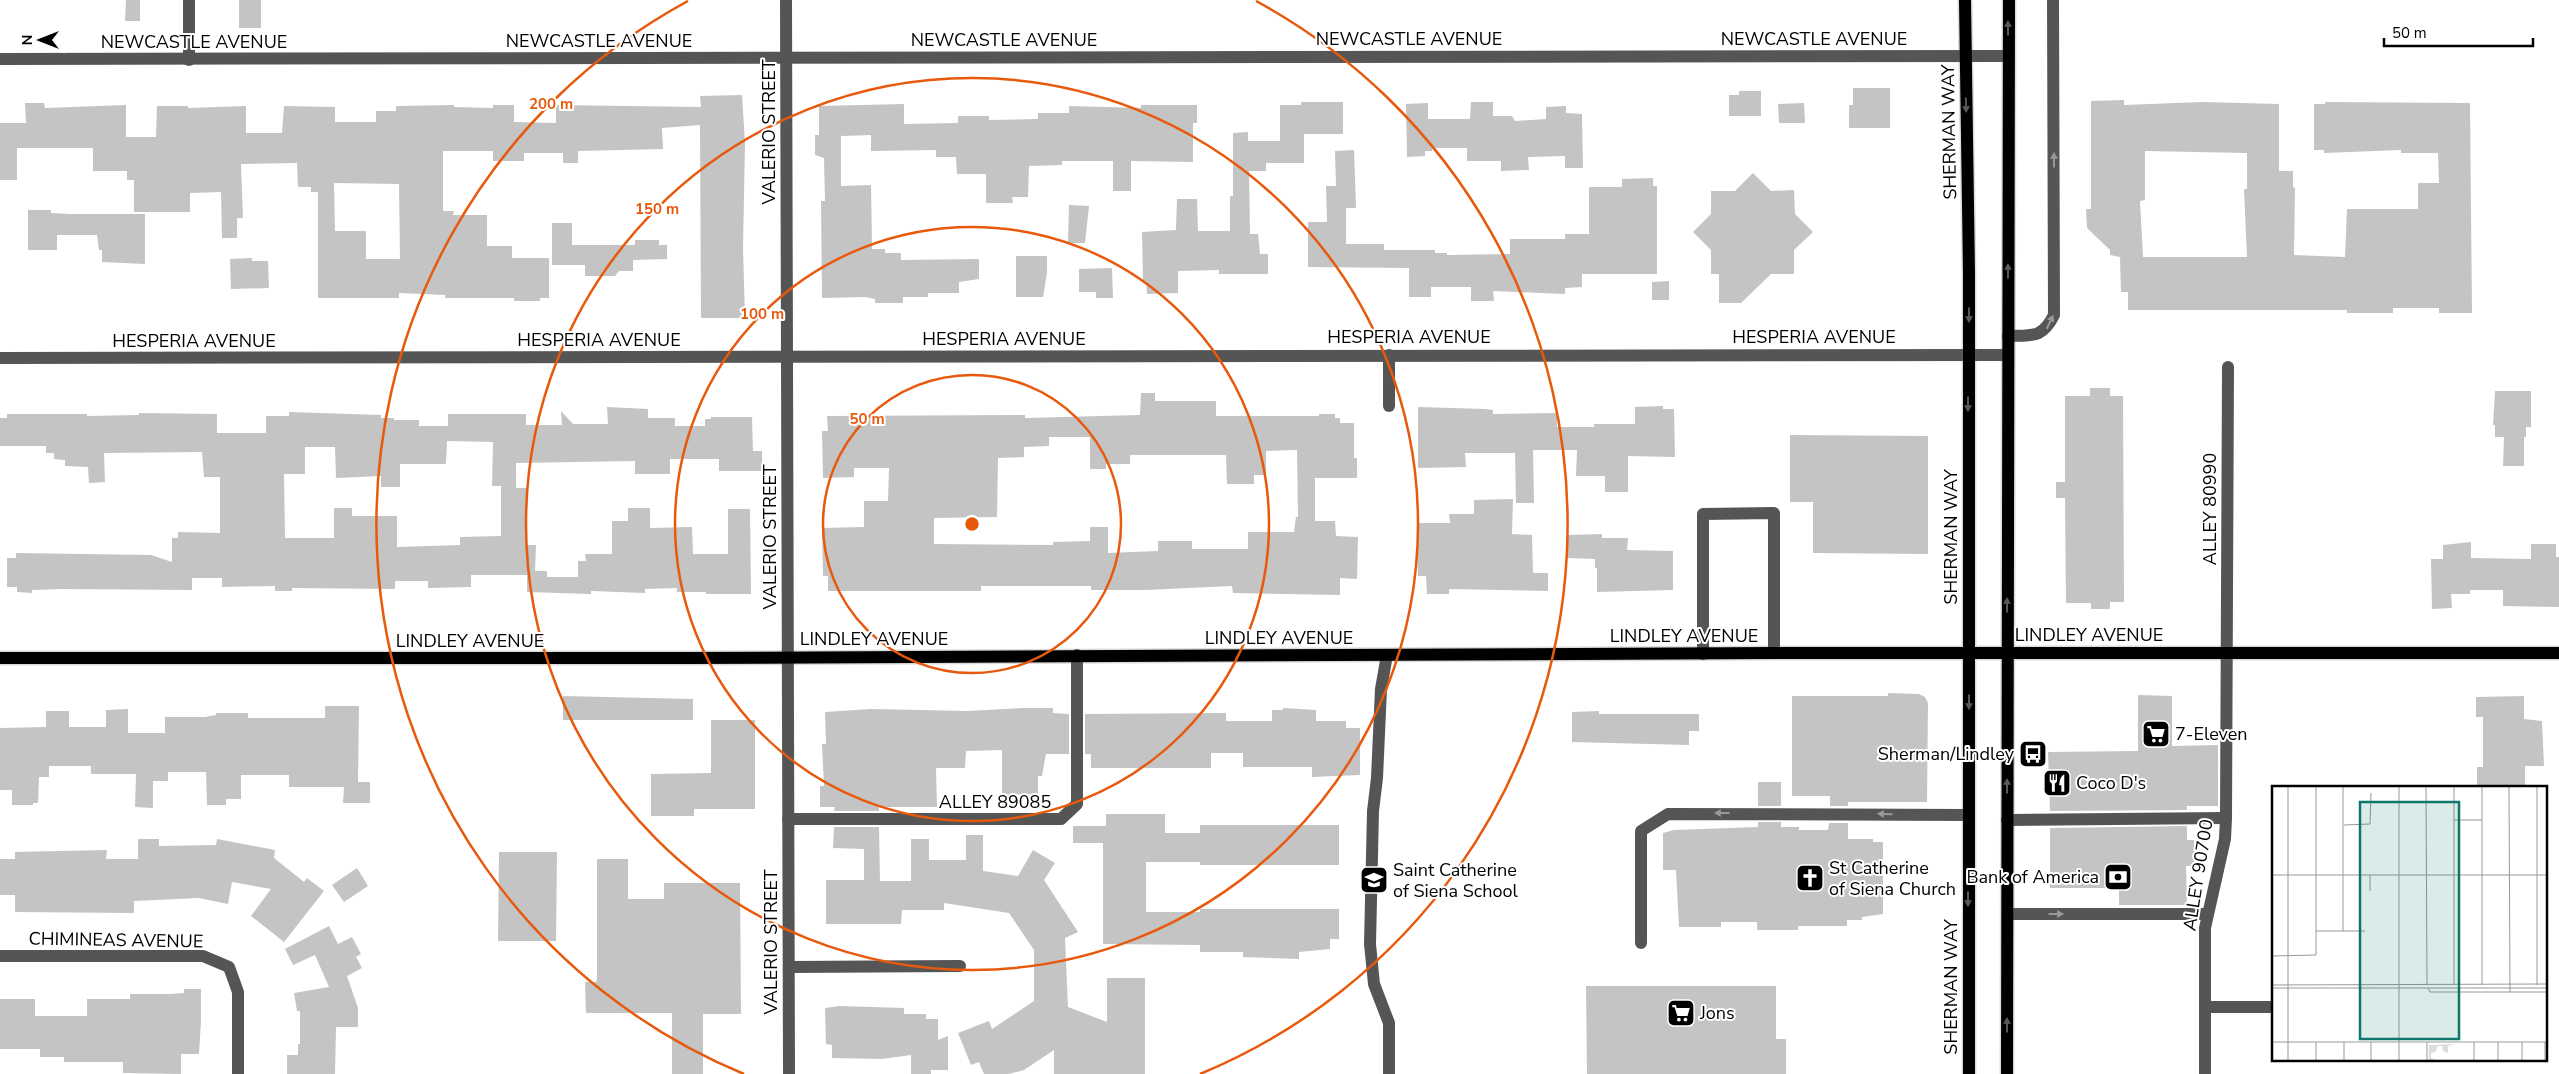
<svg xmlns="http://www.w3.org/2000/svg" width="2559" height="1074" font-family="'Nunito Sans',sans-serif">
<style>
.building{fill:#c4c4c4;fill-rule:evenodd}
.lines{fill:none;stroke-linecap:round;stroke-linejoin:round}
.major-casing{stroke:#dbdbdb;stroke-width:15}
.minor{stroke:#555;stroke-width:12}
.major{stroke:#000;stroke-width:12}
.oneway{fill:#595959}
.oneway2{fill:#999}
.ring{fill:none;stroke:#e8590c;stroke-width:2.5}
.labels{text-anchor:middle;dominant-baseline:central;stroke-width:4;stroke-linejoin:round;paint-order:stroke}
.street-label{font-size:18px;fill:#000;stroke:#fff}
.poi-label{font-size:18px;fill:#000;stroke:#fff;text-anchor:start}
.inset-road{fill:none;stroke:#999;stroke-width:1}
.view{fill:#0f766e;fill-opacity:0.15;stroke:#0f766e;stroke-width:2.5}
.inset-edge{fill:none;stroke:#000;stroke-width:2.5}
.centre{fill:#e8590c;stroke:#fff;stroke-width:2.5}
.ring-label{font-size:15px;text-anchor:middle;font-weight:bold;fill:#e8590c;stroke:#fff;stroke-width:4;stroke-linejoin:round;paint-order:stroke}
</style>
<rect width="100%" height="100%" fill="#fff"/>
<!-- building -->
<g class="building">
<polygon points="126,0 140,0 140,21 125,21"/>
<rect x="239" y="0" width="22" height="28"/>
<polygon points="1853,88 1890,88 1890,128 1849,128 1849,105 1853,105"/>
<polygon points="1739,91 1761,91 1761,116 1729,116 1729,95 1739,95"/>
<path d="M742 95 745 143 743 248 745 318H701L700 125 662 128 663 149 578 151V163H563V153H524V161H493V151H443V211H454L453 215H487V246H512V258H549V298H540V301H514V298H445V295L399 293V298H318V192H311V187H298L297 163 241 164 243 218H237V238H222L221 192 190 193V212H134V180H127V171H93V148H17V180H0V123H26L25 103H44L45 108 126 105V137H156L157 106H188V108L246 106V133H282L284 106 335 107V122H376V111H396V106L454 105V107L493 108V105H514V122L556 123V105L701 107 700 96ZM334 183 399 184 400 259H366V231H335Z"/>
<path d="M2124 100V105L2203 102 2279 104V171H2293V188L2295 187 2294 255 2345 257 2347 209H2418V183H2439L2438 153H2401V150L2324 153V150H2314V104H2325V102L2470 103 2472 313H2439V308H2393V313H2347V310H2128V292H2121L2120 257 2110 255V250L2087 228 2086 209H2091V101ZM2145 151 2247 153V189H2244L2247 257H2143L2140 201 2145 200Z"/>
<polygon points="1301,102 1343,102 1343,134 1304,134 1304,163 1266,163 1266,171 1249,171 1250,234 1258,234 1260,254 1268,254 1268,274 1219,274 1219,270 1178,271 1178,293 1147,294 1146,281 1143,281 1142,232 1176,230 1177,199 1197,199 1198,231 1230,231 1230,196 1233,196 1233,133 1248,132 1248,141 1280,141 1280,105 1301,105"/>
<polygon points="1471,102 1493,102 1493,116 1512,116 1515,121 1546,119 1546,107 1566,106 1566,113 1582,114 1583,168 1565,168 1565,156 1528,157 1529,170 1501,171 1501,161 1467,161 1467,148 1432,148 1432,151 1425,151 1425,156 1407,157 1406,104 1428,103 1428,119 1470,119"/>
<polygon points="1804,103 1805,123 1779,123 1778,104"/>
<polygon points="904,104 904,124 958,123 958,116 989,116 989,120 1038,119 1038,113 1069,113 1069,106 1141,108 1141,105 1197,105 1197,123 1193,123 1193,162 1131,161 1131,191 1113,191 1113,161 1062,161 1062,165 1029,166 1028,197 1012,197 1013,203 986,203 986,174 957,174 956,157 936,157 936,150 871,151 871,135 841,136 841,186 871,185 872,249 885,249 885,253 901,253 901,260 979,259 979,279 959,282 959,293 928,293 928,297 903,297 903,303 875,303 875,299 865,297 822,298 821,201 825,201 824,158 815,155 815,135 819,135 819,106"/>
<polygon points="1354,150 1356,208 1346,208 1346,244 1384,244 1384,250 1435,250 1435,253 1447,253 1447,255 1510,254 1510,239 1565,239 1565,234 1589,234 1589,187 1622,187 1622,179 1653,178 1653,186 1657,186 1657,274 1582,274 1582,287 1565,288 1565,294 1493,291 1494,301 1471,301 1471,287 1431,287 1431,297 1409,297 1409,268 1308,267 1308,222 1327,222 1326,186 1336,186 1335,151"/>
<polygon points="1753,173 1771,191 1794,190 1795,214 1813,232 1794,250 1794,274 1771,274 1741,303 1719,303 1719,274 1711,274 1711,250 1693,232 1711,214 1711,191 1735,191"/>
<polygon points="1069,205 1089,206 1085,243 1068,243"/>
<polygon points="28,210 51,210 51,213 71,214 145,214 145,264 102,262 102,250 99,250 97,235 57,235 57,250 28,250"/>
<polygon points="552,223 572,223 572,245 635,245 635,240 659,240 659,245 667,245 667,259 633,260 633,271 619,271 615,276 585,276 585,265 552,265"/>
<polygon points="1016,256 1047,256 1047,273 1043,297 1016,297"/>
<polygon points="252,258 252,261 268,261 269,288 231,289 230,259"/>
<polygon points="1112,268 1113,298 1096,298 1096,292 1079,292 1079,269"/>
<polygon points="1669,281 1669,300 1652,300 1652,282"/>
<polygon points="2090,388 2110,388 2110,396 2123,396 2124,602 2110,602 2110,609 2091,609 2091,603 2066,603 2065,498 2056,498 2056,482 2065,482 2065,396 2090,396"/>
<polygon points="2495,391 2531,391 2531,427 2526,427 2526,437 2524,437 2524,466 2503,466 2504,437 2495,437 2495,425 2493,425"/>
<path d="M1141 393H1155V401H1216V416H1319V414H1335V418H1340V423H1354V458H1357V478H1315V521H1335L1336 536 1358 537 1357 579 1340 578V595L1233 593 1232 586 1146 590H1091V586H981V591H828V576H823L822 528 864 527V501H888L889 468H854V477L823 478 822 431H828L827 416 1025 415V418L1140 415ZM1049 437H1090V469H1106V464H1130V455H1226L1227 484H1254V475H1266V451L1297 450 1298 517H1296L1294 532H1248V549H1192V541H1158V551L1108 553V527H1090V541L1053 542V545L934 544V518L997 517 998 458 1024 457V447L1049 446Z"/>
<polygon points="1663,406 1663,409 1674,409 1675,457 1628,456 1628,492 1605,492 1605,476 1576,476 1577,450 1533,450 1534,503 1516,503 1515,453 1465,453 1466,467 1418,468 1418,407 1485,409 1493,410 1493,414 1557,413 1557,427 1594,427 1594,424 1635,424 1635,407"/>
<path d="M607 407 648 409V418H675V426H705V419H711V417H752L753 451H762V471H719V459H670V474H635V461L516 463V488H527L526 545H536L535 571H547V577H578V561H586L585 554H612V521H628V508H650V528L692 527 693 554H728V509H750L751 594H706V592H677V588L645 589V593L591 591V594L527 592V575H471V587L428 588V581H395V589L292 588V591H275V586L222 587V578H192V590L62 589 32 590V593L17 592V587H7V558H16V553L151 555 172 562V538H178V532L220 533V477H204L202 452 104 453 105 482 89 483 88 467 65 466V460L54 459V453H46V446H0V418H7V414H87V416L139 415V413L217 414V433H266V416H289V412L381 415V418H394V420H419V426H448V414H526V425H562L561 411 573 424H608ZM447 441 493 442 492 486H501V536L460 537V545L397 547V516H352V508H334V538H285L284 474H305V447H335L336 478 381 476V487H400V464H446Z"/>
<polygon points="1790,435 1928,436 1928,554 1813,553 1813,502 1790,502"/>
<polygon points="1513,499 1512,534 1532,535 1533,573 1548,573 1548,591 1449,589 1449,594 1427,594 1426,576 1418,576 1417,523 1450,523 1449,514 1474,514 1474,500"/>
<polygon points="1602,534 1602,538 1628,538 1627,550 1673,551 1673,590 1597,592 1597,568 1595,568 1595,559 1567,558 1567,535"/>
<polygon points="2471,542 2471,558 2531,559 2531,544 2556,544 2556,557 2559,557 2559,607 2503,606 2503,590 2470,590 2470,594 2451,594 2452,608 2432,609 2431,559 2443,559 2443,545"/>
<polygon points="1888,693 1919,694 1925,697 1928,703 1927,802 1848,802 1848,806 1830,806 1830,796 1792,796 1792,696 1888,696"/>
<polygon points="2138,695 2172,696 2172,746 2218,745 2218,806 2187,806 2187,810 2050,811 2048,752 2138,751"/>
<polygon points="563,696 693,699 693,720 563,720"/>
<polygon points="2524,696 2524,719 2542,721 2544,766 2525,766 2525,788 2477,788 2477,767 2483,767 2483,717 2476,717 2476,697"/>
<polygon points="325,706 359,706 358,782 370,782 370,803 343,803 344,787 289,787 289,775 241,775 241,799 226,799 226,805 207,805 206,772 168,772 168,781 153,781 153,808 135,807 136,774 91,774 91,766 49,766 49,777 39,777 38,803 33,803 33,805 12,805 12,790 0,790 0,728 46,727 46,711 69,711 69,727 106,727 106,710 128,709 128,733 165,733 165,717 205,717 216,715 216,713 248,713 248,718 325,718"/>
<polygon points="1023,708 1053,708 1053,713 1069,714 1069,754 1046,754 1042,776 1038,776 1038,794 1002,795 1002,750 966,751 965,768 936,768 937,807 879,807 879,811 834,811 835,807 820,807 820,786 824,786 822,744 826,744 825,712 871,709 968,711"/>
<polygon points="1283,708 1316,710 1316,721 1346,721 1346,728 1360,728 1360,775 1312,777 1312,767 1243,767 1243,753 1211,753 1211,768 1091,768 1091,754 1085,754 1085,714 1226,713 1226,721 1272,721 1272,710 1283,710"/>
<polygon points="1599,711 1599,714 1699,714 1699,731 1689,731 1689,745 1572,742 1572,712"/>
<polygon points="711,720 755,720 755,809 694,809 694,816 651,816 651,774 711,773"/>
<rect x="1758" y="782" width="23" height="24"/>
<polygon points="1106,814 1165,814 1165,833 1200,833 1200,825 1339,825 1339,865 1200,865 1200,862 1146,862 1146,912 1200,912 1200,909 1339,909 1339,939 1330,939 1330,949 1299,952 1299,959 1243,957 1243,952 1200,952 1200,945 1103,944 1103,843 1073,843 1073,826 1106,826"/>
<polygon points="1758,822 1781,822 1781,827 1799,827 1799,830 1828,830 1829,823 1848,823 1848,839 1873,839 1873,842 1883,842 1883,914 1862,917 1862,920 1847,920 1847,926 1798,926 1798,930 1757,930 1757,922 1721,922 1721,927 1679,927 1676,870 1663,870 1663,833 1674,830 1758,827"/>
<polygon points="2187,826 2187,840 2194,840 2194,866 2186,866 2187,905 2119,905 2119,888 2050,888 2050,828"/>
<polygon points="834,827 879,827 880,881 911,881 911,839 929,839 929,860 966,860 966,835 983,835 983,871 1018,876 1033,850 1055,863 1044,880 1078,932 1065,938 1068,1007 1107,1022 1107,978 1145,978 1145,1074 1054,1074 1054,1050 1024,1070 1009,1074 984,1074 979,1062 971,1065 958,1033 989,1021 992,1029 1034,1001 1034,950 1009,913 944,903 944,910 902,910 901,924 826,924 826,880 864,880 864,849 833,848"/>
<polygon points="138,839 159,839 159,846 216,845 217,839 275,850 274,858 304,882 307,878 324,891 284,942 251,916 271,889 232,882 228,904 199,898 134,901 134,913 15,912 15,895 0,895 0,859 15,859 15,852 107,850 106,859 138,859"/>
<polygon points="499,852 557,852 556,941 498,941"/>
<polygon points="597,859 628,859 628,899 664,899 664,883 740,883 741,1014 703,1014 703,1074 672,1074 672,1013 586,1013 585,982 596,982 597,979"/>
<polygon points="357,868 368,886 344,902 332,885"/>
<polygon points="329,926 338,944 352,937 361,954 356,957 362,968 347,976 358,1008 358,1027 336,1027 335,1074 287,1074 287,1055 298,1055 298,1044 300,1044 300,1011 297,1011 294,993 329,987 315,955 293,965 285,949"/>
<polygon points="1586,986 1776,986 1776,1039 1786,1039 1786,1074 1587,1074"/>
<polygon points="184,989 201,989 201,1021 199,1054 181,1054 181,1074 123,1073 123,1062 64,1062 64,1057 40,1057 40,1049 0,1049 0,999 35,999 35,1016 87,1016 87,999 130,999 130,994 170,994 184,993"/>
<polygon points="840,1006 904,1008 904,1014 926,1014 926,1019 938,1019 938,1040 948,1036 948,1070 931,1070 931,1074 911,1074 911,1055 882,1059 832,1058 832,1045 826,1044 825,1008"/>
</g>
<g class="lines">
<defs>
<g id="major">
<polyline points="1965,0 1969,274 1969,1074"/>
<polyline points="0,658 687,658 1774,653 2559,653"/>
<polyline points="2007,1074 2009,0"/>
</g>
</defs>
<!-- major casing -->
<use href="#major" class="major-casing"/>
<!-- minor -->
<g class="minor">
<polyline points="189,0 189,60"/>
<polyline points="786,0 789,1074"/>
<polyline points="0,59 2008,56"/>
<path d="M2008 336C2032 335 2042 339 2054 315L2053 0"/>
<polyline points="0,358 2008,355"/>
<polyline points="1389,406 1389,355"/>
<polyline points="1703,654 1703,514 1774,513 1774,653"/>
<polyline points="1387,655 1381,689 1377,778 1373,811 1370,944 1374,984 1389,1023 1389,1074"/>
<polyline points="788,819 1061,819 1077,804 1077,655"/>
<polyline points="2007,820 2226,818"/>
<polyline points="2008,914 2206,914"/>
<polyline points="1641,943 1641,831 1668,814 1969,815"/>
<polyline points="0,956 203,956 229,967 238,992 238,1074"/>
<polyline points="789,967 960,966"/>
<polyline points="2205,1007 2273,1007"/>
<polyline points="2205,1074 2205,928 2225,839 2226,818 2228,367"/>
</g>
<!-- major -->
<use href="#major" class="major"/>
</g>
<!-- one-way arrows -->
<defs><path id="oneway-solid" d="M-6-.8H1V-3.2L6.5 0L1 3.2V.8H-6Z" transform="scale(1.25)"/></defs>
<g class="oneway">
<use href="#oneway-solid" transform="translate(2008 28) rotate(-90)"/>
<use href="#oneway-solid" transform="translate(1966 105) rotate(89)"/>
<use href="#oneway-solid" transform="translate(2008 271) rotate(-90)"/>
<use href="#oneway-solid" transform="translate(1969 315) rotate(90)"/>
<use href="#oneway-solid" transform="translate(1968 404) rotate(90)"/>
<use href="#oneway-solid" transform="translate(2007 605) rotate(-90)"/>
<use href="#oneway-solid" transform="translate(1969 702) rotate(90)"/>
<use href="#oneway-solid" transform="translate(2007 786) rotate(-90)"/>
<use href="#oneway-solid" transform="translate(1968 899) rotate(90)"/>
<use href="#oneway-solid" transform="translate(2007 1025) rotate(-90)"/>
</g>
<g class="oneway2">
<use href="#oneway-solid" transform="translate(2054 160) rotate(-90)"/>
<use href="#oneway-solid" transform="translate(2050 322) rotate(-64)"/>
<use href="#oneway-solid" transform="translate(1722 813) rotate(180)"/>
<use href="#oneway-solid" transform="translate(1885 814) rotate(-179)"/>
<use href="#oneway-solid" transform="translate(2056 914)"/>
</g>
<!-- distance rings -->
<g class="ring">
<circle cx="972" cy="524" r="149"/>
<circle cx="972" cy="524" r="297"/>
<circle cx="972" cy="524" r="446"/>
<path d="M744 1074A595 595 0 0 1 688 1M1256 1A595 595 0 0 1 1200 1074"/>
</g>
<!-- icons -->
<defs>
<symbol id="supermarket-square" viewBox="-11 -11 22 22"><rect x="-9" y="-9" width="18" height="18" rx="4" fill="#000" stroke="#fff"/><path d="M-6-5.5h2.5l.6 2H6L4.5 2H-2.5L-4.4-4H-6ZM-1.5 3.2a1.3 1.3 0 1 0 .1 0ZM3 3.2a1.3 1.3 0 1 0 .1 0Z" fill="#fff"/></symbol>
<symbol id="bus-square" viewBox="-11 -11 22 22"><rect x="-9" y="-9" width="18" height="18" rx="4" fill="#000" stroke="#fff"/><path d="M-5-6H5V4H4V6H2V4H-2V6H-4V4H-5ZM-3.5-4V0h7V-4ZM-3.5 1.2v1.5H-2V1.2ZM2 1.2v1.5H3.5V1.2Z" fill="#fff"/></symbol>
<symbol id="restaurant-square" viewBox="-11 -11 22 22"><rect x="-9" y="-9" width="18" height="18" rx="4" fill="#000" stroke="#fff"/><path d="M-5-6h1v4h1v-4h1v4h1v-4h1v5L-1.5 .5V6h-2V.5L-5-1ZM5-6V6H3V1.5H1.5Q1.5-4 5-6Z" fill="#fff"/></symbol>
<symbol id="bank-square" viewBox="-11 -11 22 22"><rect x="-9" y="-9" width="18" height="18" rx="4" fill="#000" stroke="#fff"/><path d="M-6-4H6V4H-6ZM0-2.3a2.3 2.3 0 1 0 0 4.6a2.3 2.3 0 1 0 0-4.6Z" fill="#fff"/></symbol>
<symbol id="church-square" viewBox="-11 -11 22 22"><rect x="-9" y="-9" width="18" height="18" rx="4" fill="#000" stroke="#fff"/><path d="M-1.2-6h2.4v3.5h3.3v2.4h-3.3V6h-2.4V-.1h-3.3v-2.4h3.3Z" fill="#fff"/></symbol>
<symbol id="school-square" viewBox="-11 -11 22 22"><rect x="-9" y="-9" width="18" height="18" rx="4" fill="#000" stroke="#fff"/><path d="M0-5L7-2L0 1L-7-2ZM-4 1L0 2.5L4 1V4Q0 6-4 4Z" fill="#fff"/></symbol>
</defs>
<g fill-rule="evenodd">
<use href="#supermarket-square" x="2140" y="718" width="32" height="32"/>
<use href="#bus-square" x="2017" y="738" width="32" height="32"/>
<use href="#restaurant-square" x="2041" y="767" width="32" height="32"/>
<use href="#bank-square" x="2102" y="861" width="32" height="32"/>
<use href="#church-square" x="1794" y="862" width="32" height="32"/>
<use href="#school-square" x="1358" y="864" width="32" height="32"/>
<use href="#supermarket-square" x="1665" y="997" width="32" height="32"/>
</g>
<g class="labels">
<!-- street labels -->
<g class="street-label">
<text x="1409" y="39">NEWCASTLE AVENUE</text>
<text x="1814" y="39">NEWCASTLE AVENUE</text>
<text x="1004" y="40">NEWCASTLE AVENUE</text>
<text x="599" y="41">NEWCASTLE AVENUE</text>
<text x="194" y="42">NEWCASTLE AVENUE</text>
<text transform="translate(769 132) rotate(-90)">VALERIO STREET</text>
<text transform="translate(1949 132) rotate(-91)">SHERMAN WAY</text>
<text x="1409" y="337">HESPERIA AVENUE</text>
<text x="1814" y="337">HESPERIA AVENUE</text>
<text x="1004" y="339">HESPERIA AVENUE</text>
<text x="599" y="340">HESPERIA AVENUE</text>
<text x="194" y="341">HESPERIA AVENUE</text>
<text transform="translate(2210 509) rotate(-90)">ALLEY 80990</text>
<text transform="translate(770 537) rotate(-90)">VALERIO STREET</text>
<text transform="translate(1951 537) rotate(-90)">SHERMAN WAY</text>
<text x="2089" y="635">LINDLEY AVENUE</text>
<text x="1684" y="636">LINDLEY AVENUE</text>
<text x="1279" y="638">LINDLEY AVENUE</text>
<text x="874" y="639">LINDLEY AVENUE</text>
<text x="470" y="641">LINDLEY AVENUE</text>
<text x="995" y="802">ALLEY 89085</text>
<text transform="translate(2198 875) rotate(-81)">ALLEY 90700</text>
<text transform="translate(116 940) rotate(1)">CHIMINEAS AVENUE</text>
<text transform="translate(771 942) rotate(-90)">VALERIO STREET</text>
<text transform="translate(1951 987) rotate(-90)">SHERMAN WAY</text>
</g>
<!-- poi labels -->
<g class="poi-label">
<text x="2175" y="734">7-Eleven</text>
<text x="2014" y="754" text-anchor="end">Sherman/Lindley</text>
<text x="2076" y="783">Coco D's</text>
<text x="1829" y="868">St Catherine<tspan x="1829" dy="21">of Siena Church</tspan></text>
<text x="1393" y="870">Saint Catherine<tspan x="1393" dy="21">of Siena School</tspan></text>
<text x="2099" y="877" text-anchor="end">Bank of America</text>
<text x="1700" y="1013">Jons</text>
</g>
</g>
<!-- overview -->
<g transform="translate(2272 786)">
<rect width="275" height="275" fill="#fff"/>
<path d="M182 258 176 260V267L171 265 170 260H166L163 266 159 267V272L165 275H157V259Z" fill="#dcdcdc"/>
<path class="inset-road" d="M16 0V275M71 0V145M127 0V275M154 0 155 198M182 0V199M210 0V199M237 0 238 206M265 0V199M182 34H210M72 39 98 38 99 7M0 89H275M98 89V105M44 145H93M0 170 44 169V0M0 199 275 198M0 202H275M156 202 158 206H275M0 256H275M44 256V275M72 256V275M99 256V275M202 256V275M250 256V275M273 256V275M155 275V256M226 275V256"/>
<path class="view" d="M88 16H187V253H88Z"/>
<rect width="275" height="275" class="inset-edge"/>
</g>
<circle cx="972" cy="524" r="8" class="centre"/>
<g class="ring-label">
<text x="551" y="109">200 m</text>
<text x="657" y="214">150 m</text>
<text x="762" y="319">100 m</text>
<text x="867" y="424">50 m</text>
</g>
<!-- north arrow -->
<g transform="translate(40 40) rotate(270)" stroke="#ffffff" stroke-width="4" paint-order="stroke">
<path d="M0-4L9 19L0 12L-9 19Z" fill="#000000"/>
<text y="-8" font-size="14" font-weight="bold" text-anchor="middle" fill="#000000">N</text>
</g>
<!-- scale -->
<path d="M2384 38v8h149v-8" fill="none" stroke="#000000" stroke-width="2.5"/>
<text x="2392" y="38" font-size="15" fill="#000000" stroke="#ffffff" stroke-width="4" paint-order="stroke">50 m</text>
</svg>
